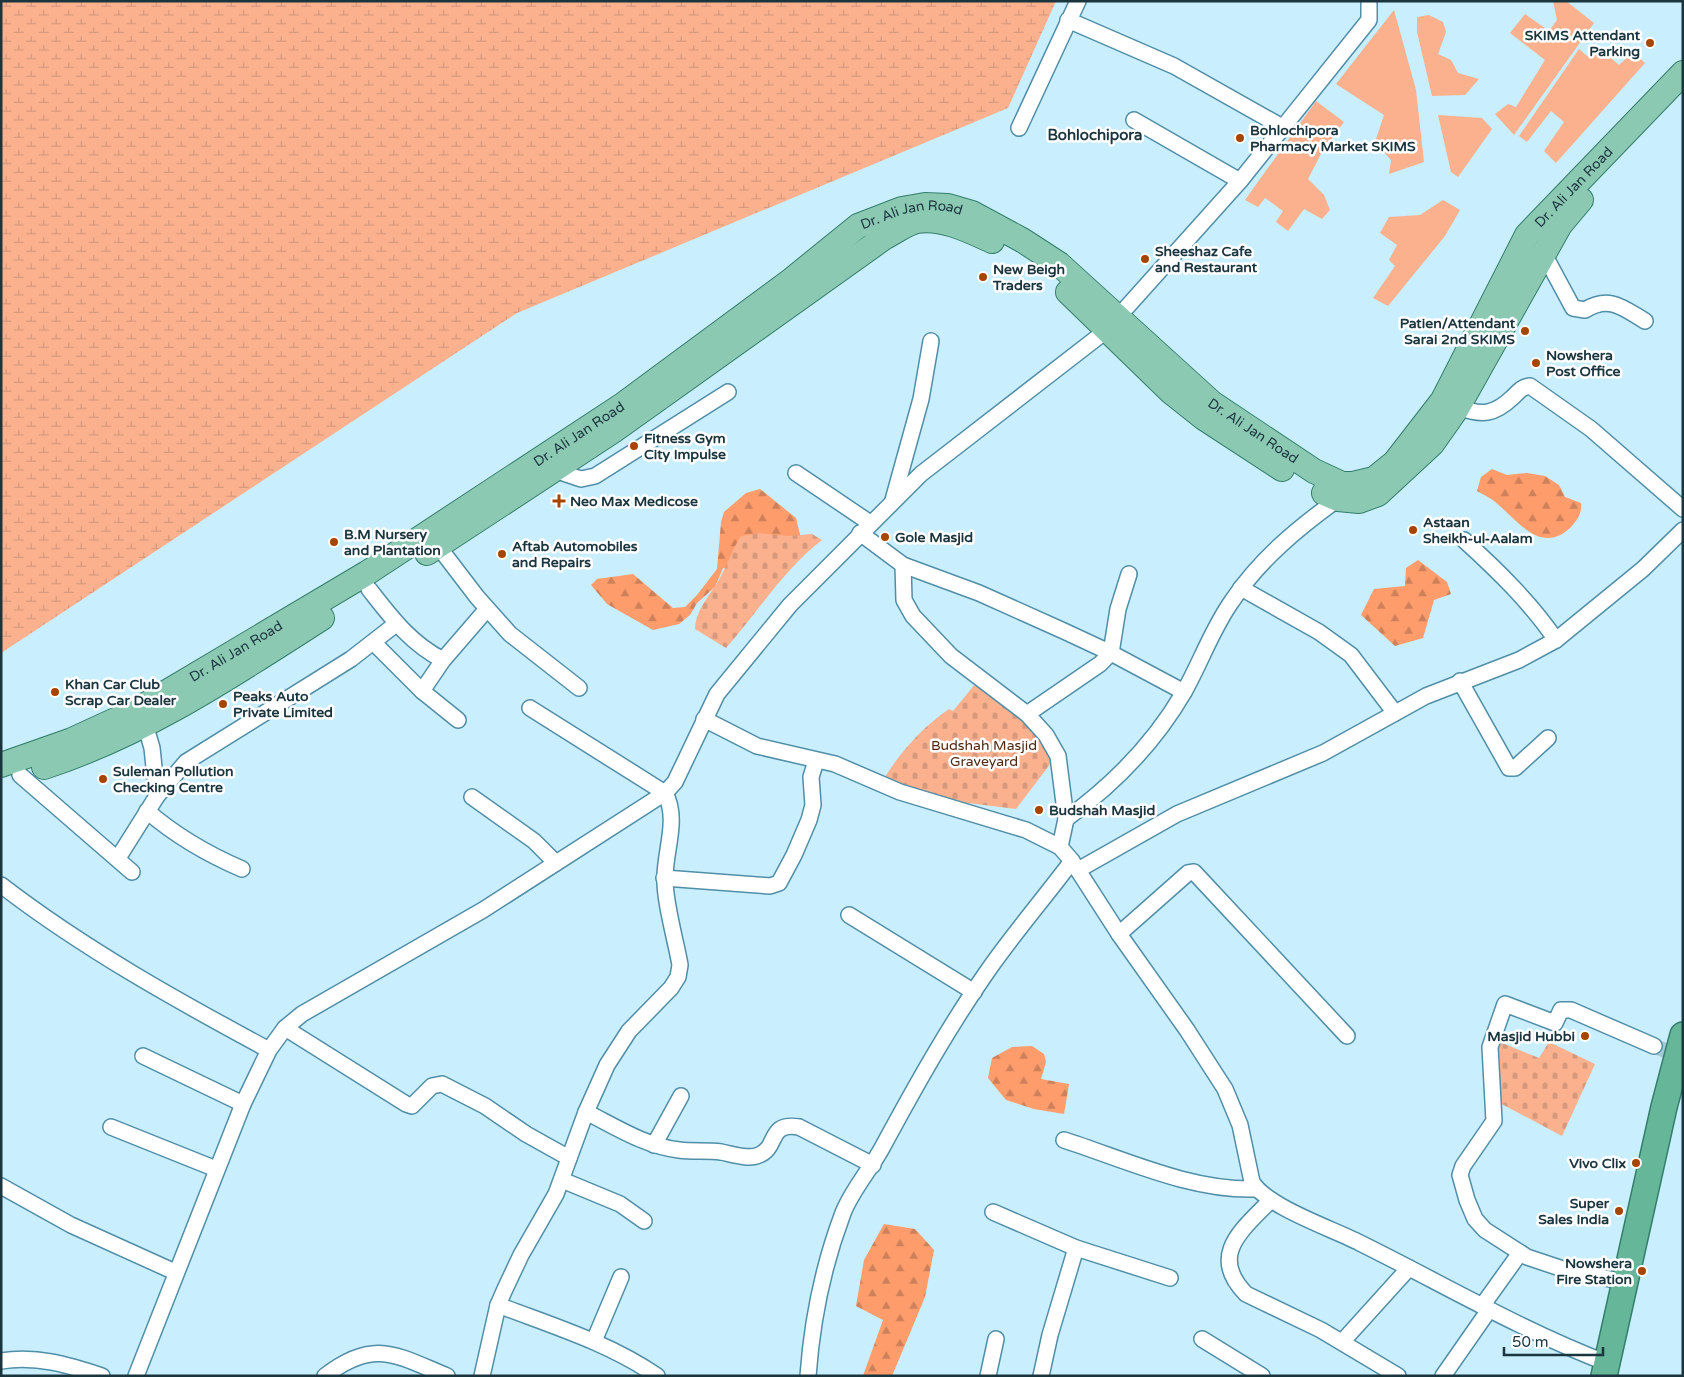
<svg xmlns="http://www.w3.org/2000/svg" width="1684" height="1377" font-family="'Varela Round',sans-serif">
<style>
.grass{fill:#fcb18e}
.forest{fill:url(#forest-firs)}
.wetland{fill:url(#wetland-marsh)}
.cemetery{fill:url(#cemetery-stones)}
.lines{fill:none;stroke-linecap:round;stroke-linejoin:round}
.minor-tunnel{stroke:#a6c9d8;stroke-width:15;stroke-dasharray:15 8;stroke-linecap:butt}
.minor-casing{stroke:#518ea7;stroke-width:18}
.primary-casing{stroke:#337e6a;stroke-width:26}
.trunk-casing{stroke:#337e6a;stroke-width:28}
.minor{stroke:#fff;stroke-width:15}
.primary{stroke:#8cc9b3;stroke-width:24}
.trunk{stroke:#66b79a;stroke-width:25}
.poi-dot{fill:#a64500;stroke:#fff;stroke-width:2}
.labels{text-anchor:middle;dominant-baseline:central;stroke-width:5;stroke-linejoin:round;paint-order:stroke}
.poi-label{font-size:14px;font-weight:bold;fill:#1b353f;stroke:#fff;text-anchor:start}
.street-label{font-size:14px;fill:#1b353f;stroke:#fff}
.park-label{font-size:14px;fill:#4f2814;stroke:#fff}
.neighbourhood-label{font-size:15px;font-weight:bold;fill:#1b353f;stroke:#fff}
</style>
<defs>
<pattern id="forest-firs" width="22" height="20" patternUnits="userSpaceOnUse" patternTransform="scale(1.25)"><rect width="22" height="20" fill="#fe9c6b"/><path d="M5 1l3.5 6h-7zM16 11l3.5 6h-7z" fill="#cd8059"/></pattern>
<pattern id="wetland-marsh" width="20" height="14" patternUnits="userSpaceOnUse" patternTransform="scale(1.25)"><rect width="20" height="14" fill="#fcb18e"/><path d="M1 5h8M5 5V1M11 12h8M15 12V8" fill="none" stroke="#d7997c"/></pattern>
<pattern id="cemetery-stones" width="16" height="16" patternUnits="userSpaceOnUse" patternTransform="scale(1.25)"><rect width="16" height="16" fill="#fcb18e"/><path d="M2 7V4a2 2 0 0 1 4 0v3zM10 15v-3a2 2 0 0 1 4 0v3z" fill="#d7997c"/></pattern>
</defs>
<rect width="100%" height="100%" fill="#c9eefe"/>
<!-- grass -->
<g class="grass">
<polygon points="1553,1 1566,1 1594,23 1514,135 1495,114 1508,104 1516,107 1545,60 1510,33 1525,14 1549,31 1557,20"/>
<polygon points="1394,10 1416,90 1424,162 1389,174 1391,160 1375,142 1384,115 1336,84"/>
<polygon points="1429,15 1443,22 1446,32 1438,54 1451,60 1458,73 1479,79 1465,95 1432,96 1417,32 1417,17"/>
<polygon points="1598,47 1619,65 1633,52 1645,63 1556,163 1544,151 1564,122 1551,111 1527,142 1519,136 1579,49 1587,56"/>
<polygon points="1316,101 1344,122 1322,152 1308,179 1324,195 1330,210 1322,219 1304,209 1288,231 1276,222 1283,211 1265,198 1258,207 1245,200"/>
<polygon points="1438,115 1482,118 1492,129 1458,177 1451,172"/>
<polygon points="1443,200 1460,210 1445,236 1388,306 1373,298 1395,266 1389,260 1397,245 1380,233 1389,217 1420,215"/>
</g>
<!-- forest -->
<g class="forest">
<path d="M1492 469 1507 475 1527 473 1545 476 1559 485 1565 497 1581 503C1582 513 1578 519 1571 527 1540 557 1516 518 1494 501 1489 497 1482 494 1477 491L1481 477Z"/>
<polygon points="760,489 796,518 803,547 733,568 723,568 715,587 697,603 690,615 679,624 653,630 607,604 591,585 597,579 633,574 673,608 685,607 697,595 717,569 721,522 724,512 746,493"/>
<polygon points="1418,560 1447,582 1451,594 1434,600 1423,638 1395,646 1361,615 1374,589 1405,586 1406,568"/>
<polygon points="1032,1046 1044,1054 1046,1062 1041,1079 1069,1084 1064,1114 1034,1109 1006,1100 988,1078 992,1058 1012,1047"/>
<polygon points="884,1224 915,1229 934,1250 925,1297 892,1376 863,1376 883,1320 856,1306 864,1260"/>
</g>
<!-- wetland -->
<polygon class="wetland" points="1,1 1056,1 1008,108 517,313 1,653"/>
<!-- cemetery -->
<g class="cemetery">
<path d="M760 533 788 536 812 534 822 540C784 569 758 612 726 648L695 629C696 607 713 593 722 574 729 561 733 548 741 536Z"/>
<path d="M976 683 1022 717 1050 749 1051 763 1016 809 944 800 885 777C902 750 923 727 949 709L953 711Z"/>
<polygon points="1497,1041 1539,1058 1549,1042 1595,1064 1562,1136 1498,1102"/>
</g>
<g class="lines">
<!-- minor-tunnel -->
<polyline class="minor-tunnel" points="1654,1046 1669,1052"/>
<defs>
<g id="minor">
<polyline points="1068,20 1174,66 1284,128"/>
<polyline points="1134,120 1240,181"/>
<polyline points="1019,128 1078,1"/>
<path d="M1544 254 1573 308 1585 310C1610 295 1623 308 1645 321"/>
<polyline points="1118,317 1240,181 1369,20 1369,4"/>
<path d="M1458 407C1482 416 1494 415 1513 397 1519 391 1522 387 1530 386L1591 429 1683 509"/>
<polyline points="554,470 581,479 595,476 728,392"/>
<polyline points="796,473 870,523"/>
<polyline points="893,500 921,399 931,341"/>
<polyline points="860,533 903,565 979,593 1066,632 1111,653 1184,692"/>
<path d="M1464 540C1497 570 1531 603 1556 640"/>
<polyline points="438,546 477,597 510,634 579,688"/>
<polyline points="903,565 904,600 913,616 951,656 1027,714 1046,735 1058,756 1066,819 1060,847"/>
<polyline points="1241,588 1319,632 1351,655 1395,713"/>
<path d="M369 589C391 617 410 643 443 660"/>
<polyline points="374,643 422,691 458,720"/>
<polyline points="1460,681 1509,768 1515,768 1548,738"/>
<polyline points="422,691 443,660 487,609"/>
<polyline points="1027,714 1100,664 1111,653 1118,609 1129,574"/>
<path d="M704 719 757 746 835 764 900 792 1026 830 1060 847 1072 861 1119 934 1187 1030 1225 1089 1240 1125 1252 1182C1267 1207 1333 1229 1360 1243 1443 1284 1521 1330 1607 1363"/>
<polyline points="145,724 152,748 157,796"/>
<polyline points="20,775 132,872"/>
<polyline points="472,797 534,841 556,863"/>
<path d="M147 811C176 836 207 854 242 869"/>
<path d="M1066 819C1113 785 1155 742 1184 692 1201 662 1212 629 1232 601 1260 559 1298 528 1338 499"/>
<polyline points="118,858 157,796 186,762 351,659 396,624"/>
<polyline points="1078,870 1177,814 1323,753 1426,696 1519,660 1556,640 1643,569 1683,530"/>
<polyline points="664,878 770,886 779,883 794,855 809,820 813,805 811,777 816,761"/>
<path d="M1 885C84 949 178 1001 269 1050"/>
<polyline points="849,915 974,992"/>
<polyline points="1119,934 1188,873 1194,872 1347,1036"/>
<polyline points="285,1028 406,1104 412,1106 432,1086 442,1084 485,1106 526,1134 569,1158"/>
<polyline points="143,1056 243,1104"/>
<path d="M586 1112C616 1127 645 1146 679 1150 693 1152 707 1150 721 1152 732 1154 749 1160 759 1155 779 1147 767 1122 799 1127L873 1165"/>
<polyline points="111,1127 216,1169"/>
<path d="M1064 1140C1126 1160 1191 1191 1256 1189"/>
<polyline points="654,1145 681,1096"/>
<polyline points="562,1180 620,1204 644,1221"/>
<polyline points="1,1186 71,1225 175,1272"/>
<path d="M1271 1200C1242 1230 1208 1255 1246 1294L1321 1330 1398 1376"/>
<polyline points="993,1212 1076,1248 1170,1278"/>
<polyline points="1626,1282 1572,1272 1527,1257 1485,1230 1475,1219 1467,1200 1460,1175 1463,1166 1494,1121 1490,1047 1505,1004 1555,1023 1561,1010 1571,1010 1654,1046"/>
<path d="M498 1305C553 1326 609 1343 657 1376"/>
<polyline points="1482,1306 1520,1253"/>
<polyline points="1202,1339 1262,1376"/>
<polyline points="594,1341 621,1277"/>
<polyline points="1342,1342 1409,1268"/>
<path d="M1 1361C36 1355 69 1365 102 1376"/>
<polyline points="136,1376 243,1104 269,1050 285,1028 302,1014 483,910 665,793 675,782 717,694 790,605 921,474 1107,330"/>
<path d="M325 1376C374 1338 396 1355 447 1376"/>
<path d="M482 1376 498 1305 505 1289 521 1255 556 1194 586 1112 607 1065 629 1031 671 988 678 977 680 965C676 941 664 901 665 877 665 850 679 819 665 793L530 708"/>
<path d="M808 1376C812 1320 823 1266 843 1213 852 1190 870 1170 882 1148 915 1087 949 1026 989 969 1015 932 1045 897 1072 861"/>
<polyline points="988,1376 996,1339"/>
<polyline points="1041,1376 1050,1335 1076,1248"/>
<polyline points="1443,1376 1489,1310"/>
</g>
<g id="primary">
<polyline points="1068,292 1170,391 1204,418 1282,469"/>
<polyline points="1324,493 1338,499 1359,501 1378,494 1432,444 1458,407 1560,225 1581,200"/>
<path d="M427 553 613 431 885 237C895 232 907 223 917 221 943 217 970 231 992 241"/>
<path id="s1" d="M1 765 72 740 135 711 367 573 624 404 789 282 858 226 902 209 925 205 948 206 972 213 1022 240 1059 264 1212 403 1314 471 1342 484H1353L1374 479 1395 462 1443 400 1527 235 1683 73"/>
<path d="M44 767C145 734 233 675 322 618"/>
</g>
<polyline id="trunk" points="1604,1376 1664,1107 1683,1035"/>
</defs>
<!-- minor casing -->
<use href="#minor" class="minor-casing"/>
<!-- primary casing -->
<use href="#primary" class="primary-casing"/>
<!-- trunk casing -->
<use href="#trunk" class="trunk-casing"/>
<!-- minor -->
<use href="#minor" class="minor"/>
<!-- primary -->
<use href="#primary" class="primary"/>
<!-- trunk -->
<use href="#trunk" class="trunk"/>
</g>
<!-- markers -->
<g class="poi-dot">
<circle cx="1650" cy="43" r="5"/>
<circle cx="1240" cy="138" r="5"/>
<circle cx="1145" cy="259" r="5"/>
<circle cx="983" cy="277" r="5"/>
<circle cx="1525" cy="331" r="5"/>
<circle cx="1536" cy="363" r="5"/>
<circle cx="634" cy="446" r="5"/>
<path d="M556.5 493.5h5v5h5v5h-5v5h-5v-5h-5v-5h5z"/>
<circle cx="1413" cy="530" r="5"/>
<circle cx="885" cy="537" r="5"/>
<circle cx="334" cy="542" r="5"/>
<circle cx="502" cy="554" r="5"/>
<circle cx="55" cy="692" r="5"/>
<circle cx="223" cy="704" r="5"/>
<circle cx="103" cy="779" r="5"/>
<circle cx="1039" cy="810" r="5"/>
<circle cx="1585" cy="1036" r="5"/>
<circle cx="1636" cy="1163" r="5"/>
<circle cx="1619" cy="1211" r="5"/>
<circle cx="1642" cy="1271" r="5"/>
</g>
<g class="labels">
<!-- poi labels -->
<g class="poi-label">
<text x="1640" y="35" text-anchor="end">SKIMS Attendant<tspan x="1640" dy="16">Parking</tspan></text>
<text x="1250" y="130">Bohlochipora<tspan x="1250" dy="16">Pharmacy Market SKIMS</tspan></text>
<text x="1155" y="251">Sheeshaz Cafe<tspan x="1155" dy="16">and Restaurant</tspan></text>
<text x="993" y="269">New Beigh<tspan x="993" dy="16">Traders</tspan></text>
<text x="1515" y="323" text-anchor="end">Patien/Attendant<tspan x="1515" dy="16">Sarai 2nd SKIMS</tspan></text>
<text x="1546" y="355">Nowshera<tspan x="1546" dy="16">Post Office</tspan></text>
<text x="644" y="438">Fitness Gym<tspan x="644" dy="16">City Impulse</tspan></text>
<text x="570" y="501">Neo Max Medicose</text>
<text x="1423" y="522">Astaan<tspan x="1423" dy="16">Sheikh-ul-Aalam</tspan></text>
<text x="344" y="534">B.M Nursery<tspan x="344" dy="16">and Plantation</tspan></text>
<text x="895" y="537">Gole Masjid</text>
<text x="512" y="546">Aftab Automobiles<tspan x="512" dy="16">and Repairs</tspan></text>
<text x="65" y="684">Khan Car Club<tspan x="65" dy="16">Scrap Car Dealer</tspan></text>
<text x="233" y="696">Peaks Auto<tspan x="233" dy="16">Private Limited</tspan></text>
<text x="113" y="771">Suleman Pollution<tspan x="113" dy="16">Checking Centre</tspan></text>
<text x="1049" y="810">Budshah Masjid</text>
<text x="1575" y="1036" text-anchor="end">Masjid Hubbi</text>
<text x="1626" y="1163" text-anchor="end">Vivo Clix</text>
<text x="1609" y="1203" text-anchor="end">Super<tspan x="1609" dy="16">Sales India</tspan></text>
<text x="1632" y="1263" text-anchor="end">Nowshera<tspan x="1632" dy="16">Fire Station</tspan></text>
</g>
<!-- street labels -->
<g class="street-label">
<text stroke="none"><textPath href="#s1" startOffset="1986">Dr. Ali Jan Road</textPath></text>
<text stroke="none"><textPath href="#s1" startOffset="1072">Dr. Ali Jan Road</textPath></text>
<text stroke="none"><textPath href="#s1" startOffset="1492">Dr. Ali Jan Road</textPath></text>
<text stroke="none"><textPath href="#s1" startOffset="668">Dr. Ali Jan Road</textPath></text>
<text stroke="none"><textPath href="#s1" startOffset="262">Dr. Ali Jan Road</textPath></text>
</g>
<!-- park labels -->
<g class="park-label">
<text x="984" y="745">Budshah Masjid<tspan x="984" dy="16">Graveyard</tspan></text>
</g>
<!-- neighbourhood labels -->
<g class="neighbourhood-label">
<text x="1095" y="135">Bohlochipora</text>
</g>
</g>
<!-- border -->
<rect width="1684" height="1377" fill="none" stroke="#1b353f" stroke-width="5"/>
<!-- scale -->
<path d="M1504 1347v8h99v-8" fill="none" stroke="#1b353f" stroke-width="2.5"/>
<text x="1512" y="1347" font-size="15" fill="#1b353f" stroke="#ffffff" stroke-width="4" paint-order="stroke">50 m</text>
</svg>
